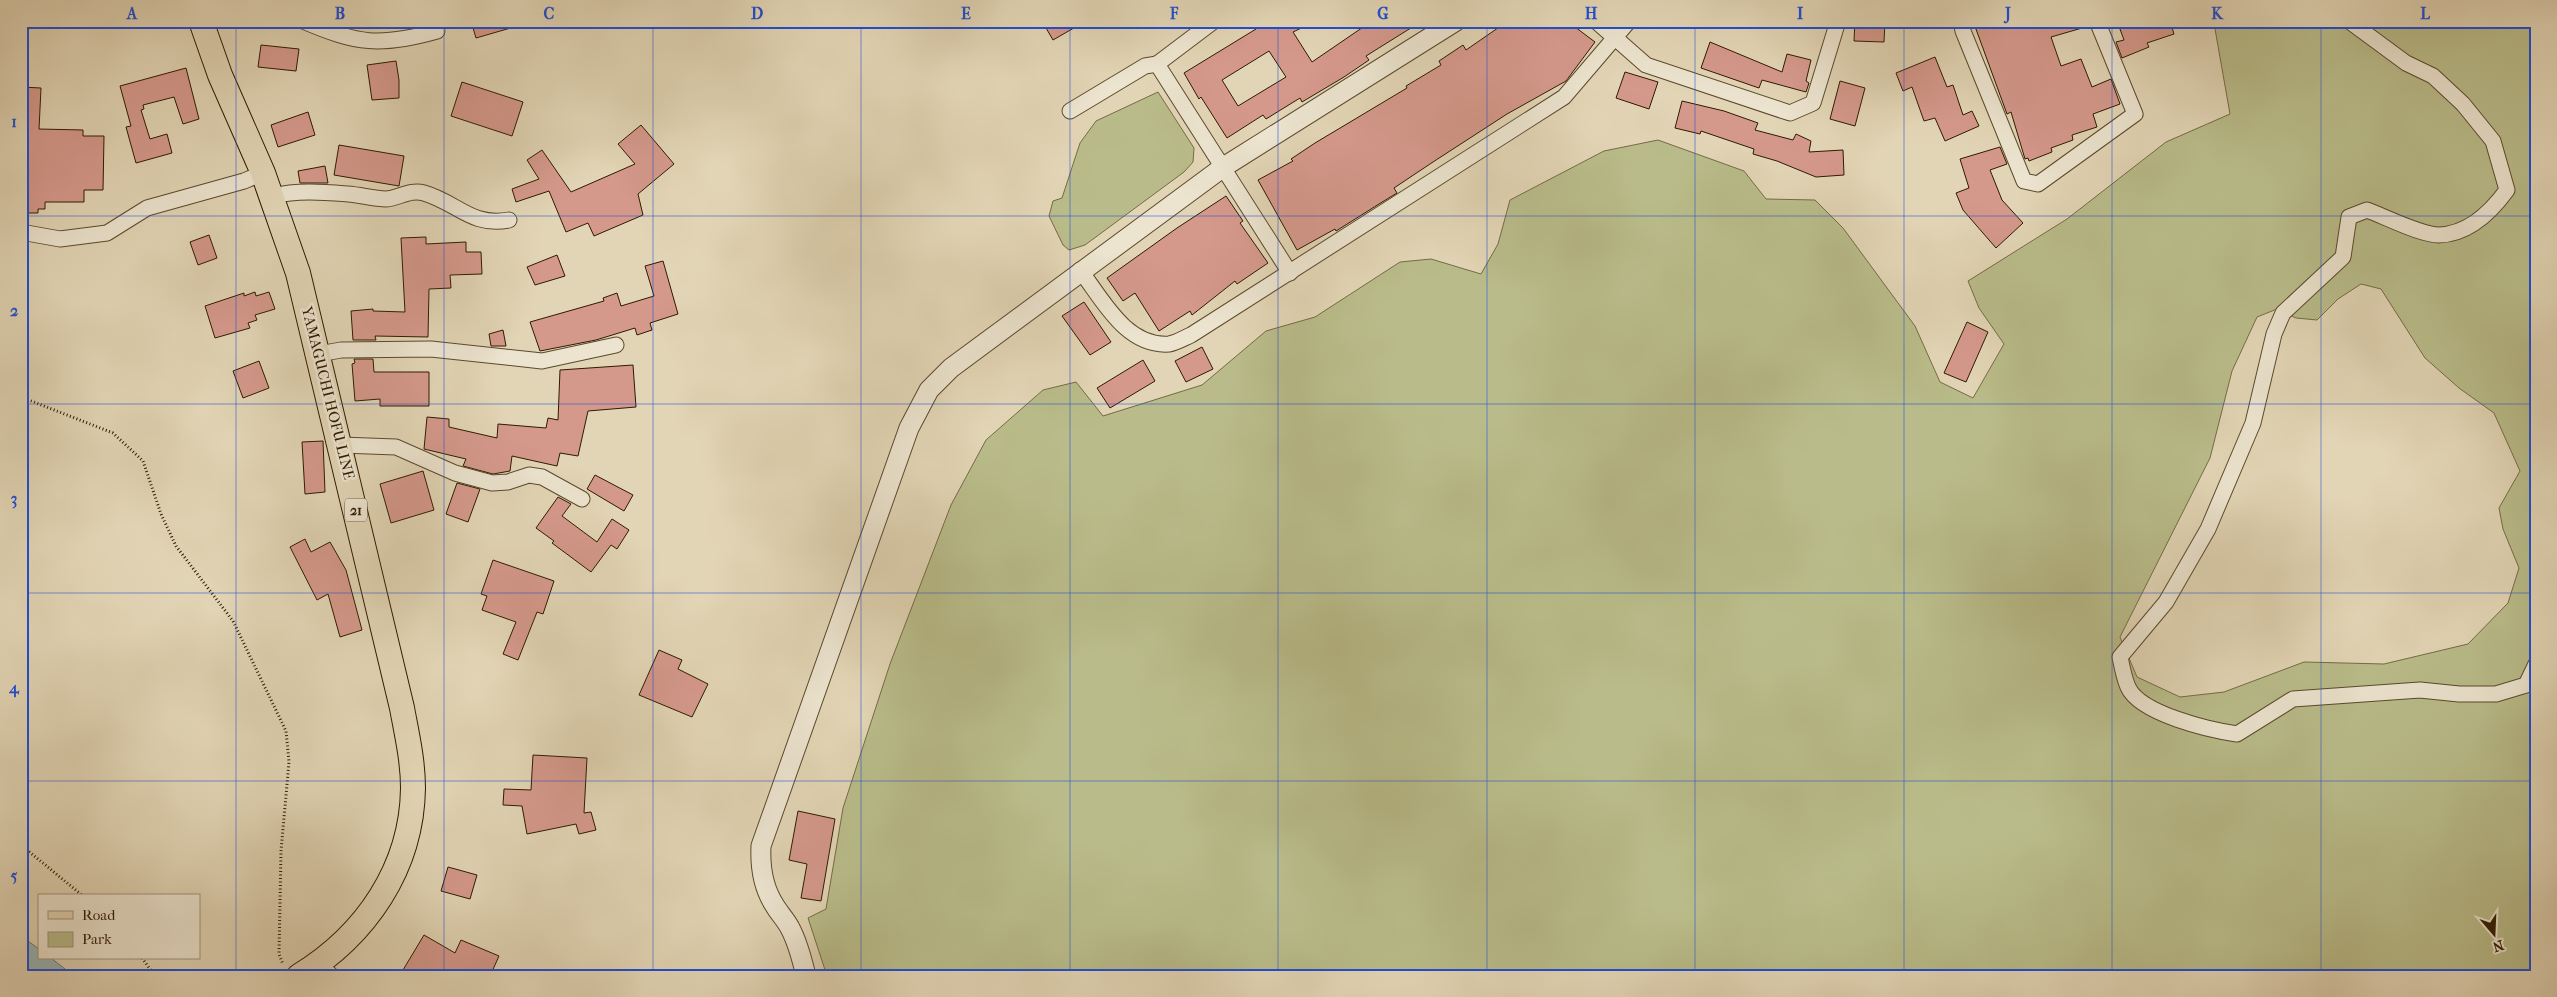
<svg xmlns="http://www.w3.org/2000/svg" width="2557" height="997" font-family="'IM FELL French Canon',serif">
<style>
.green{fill:#b9bc8a;stroke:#746b45;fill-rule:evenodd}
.water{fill:#99b6b9;stroke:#6e786f}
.building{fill:#d5998c;stroke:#2e1a00;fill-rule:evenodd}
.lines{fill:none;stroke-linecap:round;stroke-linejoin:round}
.minor-casing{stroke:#5b492d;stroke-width:17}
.tertiary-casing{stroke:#5b492d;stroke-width:21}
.primary-casing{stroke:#2e1a00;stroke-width:26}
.path{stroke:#2e1a00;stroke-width:3;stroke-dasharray:1 2.5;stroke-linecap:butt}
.minor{stroke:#ece4cf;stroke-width:15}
.tertiary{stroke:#ece4cf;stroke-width:19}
.primary{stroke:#e2d5b5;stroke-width:24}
.grid{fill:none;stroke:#1d4ed8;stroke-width:1;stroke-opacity:0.55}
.labels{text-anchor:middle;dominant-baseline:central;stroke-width:5;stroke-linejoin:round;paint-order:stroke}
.shield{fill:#ece4cf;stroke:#67573e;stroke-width:1}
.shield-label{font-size:14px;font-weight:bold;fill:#2e1a00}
.street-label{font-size:15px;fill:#2e1a00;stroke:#ece4cf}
.neatline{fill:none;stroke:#1d4ed8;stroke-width:2}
.grid-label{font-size:16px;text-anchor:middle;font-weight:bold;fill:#1d4ed8}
</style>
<rect width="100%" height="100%" fill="#e2d5b5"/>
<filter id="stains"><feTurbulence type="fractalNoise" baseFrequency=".004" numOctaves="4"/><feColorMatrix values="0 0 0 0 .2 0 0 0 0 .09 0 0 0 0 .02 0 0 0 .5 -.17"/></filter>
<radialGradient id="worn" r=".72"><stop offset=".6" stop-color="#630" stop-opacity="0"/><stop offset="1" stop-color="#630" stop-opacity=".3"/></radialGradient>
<!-- green -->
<g class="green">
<path d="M2217 21H2536V976H827L808 918 826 909 843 808 890 664 951 505 986 440 1043 390 1076 382 1103 416 1202 385 1266 331 1315 317 1400 262 1431 259 1481 274 1498 244 1510 200 1604 151 1658 140 1744 171 1766 199 1815 200 1843 228 1915 326 1940 382 1973 398 2004 344 1979 308 1968 281 2067 219 2166 142 2230 114 2215 29ZM2361 284 2381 289 2425 358 2459 388 2494 413 2520 471 2499 508 2503 529 2519 568 2508 603 2468 644 2384 664 2304 662 2224 692 2180 697 2137 677 2120 637 2210 458 2232 371 2257 317 2277 309 2296 318 2317 320 2338 299Z"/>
<polygon points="1158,92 1194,148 1193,162 1184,172 1085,245 1069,250 1063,245 1049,216 1053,201 1062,198 1080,143 1096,121"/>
</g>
<!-- water -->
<polygon class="water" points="21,936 39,949 39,958 51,958 74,976 38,976 21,963"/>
<!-- building -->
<g class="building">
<polygon points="471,21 520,21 521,25 476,38"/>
<polygon points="1042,21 1086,21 1053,40"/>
<path d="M1265 21H1316L1293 32 1312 62 1372 21H1422L1366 56 1369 60 1344 77 1302 102 1300 98 1266 119 1263 115 1227 138 1201 97 1199 99 1184 73 1256 29 1254 28ZM1269 51 1286 77 1238 106 1222 80Z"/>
<polygon points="1508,21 1567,21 1595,42 1566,81 1507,114 1433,162 1394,188 1397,193 1379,204 1336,231 1335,229 1297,250 1258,180 1293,161 1291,159 1315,143 1407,88 1406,86 1441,65 1439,61 1463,45 1466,50"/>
<polygon points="1855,21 1885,21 1884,42 1854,41"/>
<polygon points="1973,21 2088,21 2089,26 2051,37 2061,66 2081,59 2092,87 2111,79 2120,104 2093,114 2097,127 2072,135 2073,140 2051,148 2052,152 2029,161 2028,158 2025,159 2011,112 2007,114"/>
<polygon points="2117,21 2135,21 2137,26 2152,21 2170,21 2174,34 2147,43 2149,47 2122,58 2116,42 2124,40"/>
<polygon points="1710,42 1782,72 1787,54 1811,60 1806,81 1809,83 1806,92 1762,80 1759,88 1701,68"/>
<polygon points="261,45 299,49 296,71 258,67"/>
<polygon points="1935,57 1947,87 1953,85 1963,115 1972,111 1979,126 1945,141 1935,118 1924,121 1912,87 1903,91 1896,73"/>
<polygon points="396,61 399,80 399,98 372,100 367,65"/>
<polygon points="186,68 199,119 183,124 174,97 143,105 144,109 141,110 150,139 167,134 172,153 136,163 126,127 131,126 120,86"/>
<polygon points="1625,72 1658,82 1649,109 1616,98"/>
<polygon points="1840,81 1865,88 1855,126 1830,119"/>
<polygon points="462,82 523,102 512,136 451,116"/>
<polygon points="21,87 41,88 39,129 83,130 83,136 104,136 103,190 84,190 84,202 45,202 45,209 38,209 38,213 21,213"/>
<polygon points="1682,101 1724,111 1758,123 1755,130 1793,140 1796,134 1811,141 1809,152 1843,150 1844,175 1816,177 1777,161 1753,154 1754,149 1701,131 1700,134 1675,128"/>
<polygon points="308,112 315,135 278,147 271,125"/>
<polygon points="641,125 674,164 638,194 643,215 594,236 588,223 566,232 549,191 516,202 512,189 539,179 527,160 542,150 571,192 635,164 618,144"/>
<polygon points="339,145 404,156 399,186 334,175"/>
<polygon points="2000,147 2007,164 1990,170 2002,200 2023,223 1996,248 1963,210 1956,193 1969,188 1960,159"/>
<polygon points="325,166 328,183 300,183 298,171"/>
<polygon points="1226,196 1243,221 1240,223 1268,263 1237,284 1235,281 1192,315 1190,311 1159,331 1135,293 1123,301 1107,278 1177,228"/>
<polygon points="209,235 217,258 198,265 190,242"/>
<polygon points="426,237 426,244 466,242 466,252 481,252 482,274 450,275 451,288 429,289 428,337 375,336 376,340 353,340 351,311 373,309 373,311 405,312 401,238"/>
<polygon points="557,255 565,276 535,285 527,267"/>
<polygon points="663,261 678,314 650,323 652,330 637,335 635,328 596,340 540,351 530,322 604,301 603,298 617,293 621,306 654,296 645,266"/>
<polygon points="255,292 256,296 269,292 275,309 255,315 257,320 248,323 250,328 215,338 205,306 244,293 244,296"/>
<polygon points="1084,302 1111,342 1090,355 1062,316"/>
<polygon points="1967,322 1988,332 1966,382 1944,373"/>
<polygon points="503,330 506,346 491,346 489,334"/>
<polygon points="1202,347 1213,369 1186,382 1175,361"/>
<polygon points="354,359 373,359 374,372 429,372 429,406 380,406 380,399 355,401 352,364 355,363"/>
<polygon points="1143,360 1155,381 1110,408 1097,388"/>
<polygon points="259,361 269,388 243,398 233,371"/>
<polygon points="633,365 636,407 588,411 578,456 560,453 557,466 512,456 510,471 493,474 463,466 466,459 424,449 427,417 449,419 449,427 497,438 498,424 546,428 548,418 558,420 560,370"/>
<polygon points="323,441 325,492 305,494 302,442"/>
<polygon points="423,471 434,510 391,523 380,484"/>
<polygon points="595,475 633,495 624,511 587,489"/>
<polygon points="457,483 480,489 468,522 446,514"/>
<polygon points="558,497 571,504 562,516 597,542 612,519 629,530 617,549 611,545 591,572 552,543 554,541 536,528"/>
<polygon points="305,539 311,552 330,542 346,570 362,630 340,637 328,594 317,600 290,547"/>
<polygon points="493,560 554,581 543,614 537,612 518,660 503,654 516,622 482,610 487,596 481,594"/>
<polygon points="659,650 682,660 678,669 708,684 692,717 639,695"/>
<polygon points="533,755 587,758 584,813 591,812 596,830 579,834 576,824 527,834 522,806 503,805 504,789 531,790"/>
<polygon points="798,811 835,819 821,901 801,898 807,864 789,860"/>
<polygon points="448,867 477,875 470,899 441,891"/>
<polygon points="424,935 455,953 461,940 499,956 490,976 413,976 403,970"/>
</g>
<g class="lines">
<defs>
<g id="minor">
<path d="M303 21C357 44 380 47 437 31"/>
<polyline points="1214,21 1157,64 1290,273"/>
<polyline points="1596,21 1646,65 1790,113 1813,103 1838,21"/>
<polyline points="1961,21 1963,31 2024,181 2038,184 2135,114 2097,21"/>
<path d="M2349 21 2406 63 2433 76 2463 104 2493 141 2507 190C2491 212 2469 234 2439 235 2421 235 2386 217 2367 210L2349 217 2343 257 2283 313 2274 334 2253 423 2208 529 2166 602 2120 657C2122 667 2124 678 2128 687 2140 714 2210 730 2237 734L2293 699 2420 690 2459 694H2496L2526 685 2536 664"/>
<polyline points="1070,111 1145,66 1157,64"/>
<path d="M272 196C298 190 322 192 348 194 361 195 374 199 386 199 399 198 410 189 424 193 458 203 471 227 509 220"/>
<polyline points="21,232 60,239 107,233 147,208 244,181 263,173"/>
<path d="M1080 270C1103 300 1126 347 1169 344 1176 343 1184 338 1191 335L1564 97 1629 21"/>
<polyline points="319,354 341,350 431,349 542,361 616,345"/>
<polyline points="341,445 396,447 455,473 492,483 508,482 529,475 542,477 582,499"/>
</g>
<g id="tertiary">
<polyline points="316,965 329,976"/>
<path d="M806 976C802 959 798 943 790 928 786 920 779 913 775 906 763 888 760 867 761 846L909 428 929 390 951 368 1222 168 1456 21"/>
</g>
<path id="primary" d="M201 21 220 75 263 173 298 273 402 708C407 735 413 761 413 788 412 868 366 935 299 976"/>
</defs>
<!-- minor casing -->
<use href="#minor" class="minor-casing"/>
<!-- tertiary casing -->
<use href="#tertiary" class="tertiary-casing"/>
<!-- primary casing -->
<use href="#primary" class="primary-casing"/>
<!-- path -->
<g class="path">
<polyline points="21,397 113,433 143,461 161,514 176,546 233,621 286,731 289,762 281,851 279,954 283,964"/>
<polyline points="21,845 83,896"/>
<polyline points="142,958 155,976"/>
</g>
<!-- minor -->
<use href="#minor" class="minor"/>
<!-- tertiary -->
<use href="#tertiary" class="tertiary"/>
<!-- primary -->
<use href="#primary" class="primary"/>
</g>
<!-- grid -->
<path class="grid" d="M236 21V976M444 21V976M653 21V976M861 21V976M1070 21V976M1278 21V976M1487 21V976M1695 21V976M1904 21V976M2112 21V976M2321 21V976M21 216H2536M21 404H2536M21 593H2536M21 781H2536"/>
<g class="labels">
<!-- shield labels -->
<rect class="shield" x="345" y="498.5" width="22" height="23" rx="4"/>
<g class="shield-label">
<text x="356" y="510">21</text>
</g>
<!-- street labels -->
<g class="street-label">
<text transform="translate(328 393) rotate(76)">YAMAGUCHI HOFU LINE</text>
</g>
</g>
<!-- margin -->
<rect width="2557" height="997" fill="none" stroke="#e2d5b5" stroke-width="55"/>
<!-- legend -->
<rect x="38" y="894" width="162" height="65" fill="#ece4cf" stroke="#a0937c"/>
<rect x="48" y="911" width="25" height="8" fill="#e2d5b5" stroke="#a0937c"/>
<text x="82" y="920" font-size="15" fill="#2e1a00">Road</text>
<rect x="48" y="932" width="25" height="15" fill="#b9bc8a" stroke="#a0937c"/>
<text x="82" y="944" font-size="15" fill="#2e1a00">Park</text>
<!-- north arrow -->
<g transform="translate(2494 934) rotate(161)" stroke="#ece4cf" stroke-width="4" paint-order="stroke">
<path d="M0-4L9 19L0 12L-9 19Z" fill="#2e1a00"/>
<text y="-8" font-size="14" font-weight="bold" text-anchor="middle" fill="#2e1a00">N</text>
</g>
<rect x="28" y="28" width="2502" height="942" class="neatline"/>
<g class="grid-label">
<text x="132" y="19">A</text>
<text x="340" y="19">B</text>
<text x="549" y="19">C</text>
<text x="757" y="19">D</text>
<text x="966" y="19">E</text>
<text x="1174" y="19">F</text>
<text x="1383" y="19">G</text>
<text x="1591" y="19">H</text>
<text x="1800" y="19">I</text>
<text x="2008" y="19">J</text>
<text x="2217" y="19">K</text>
<text x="2425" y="19">L</text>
<text x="14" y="127">1</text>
<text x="14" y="316">2</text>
<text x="14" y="504">3</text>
<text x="14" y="693">4</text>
<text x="14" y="881">5</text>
</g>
<rect width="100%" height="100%" filter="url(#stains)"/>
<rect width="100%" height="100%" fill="url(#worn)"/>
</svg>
